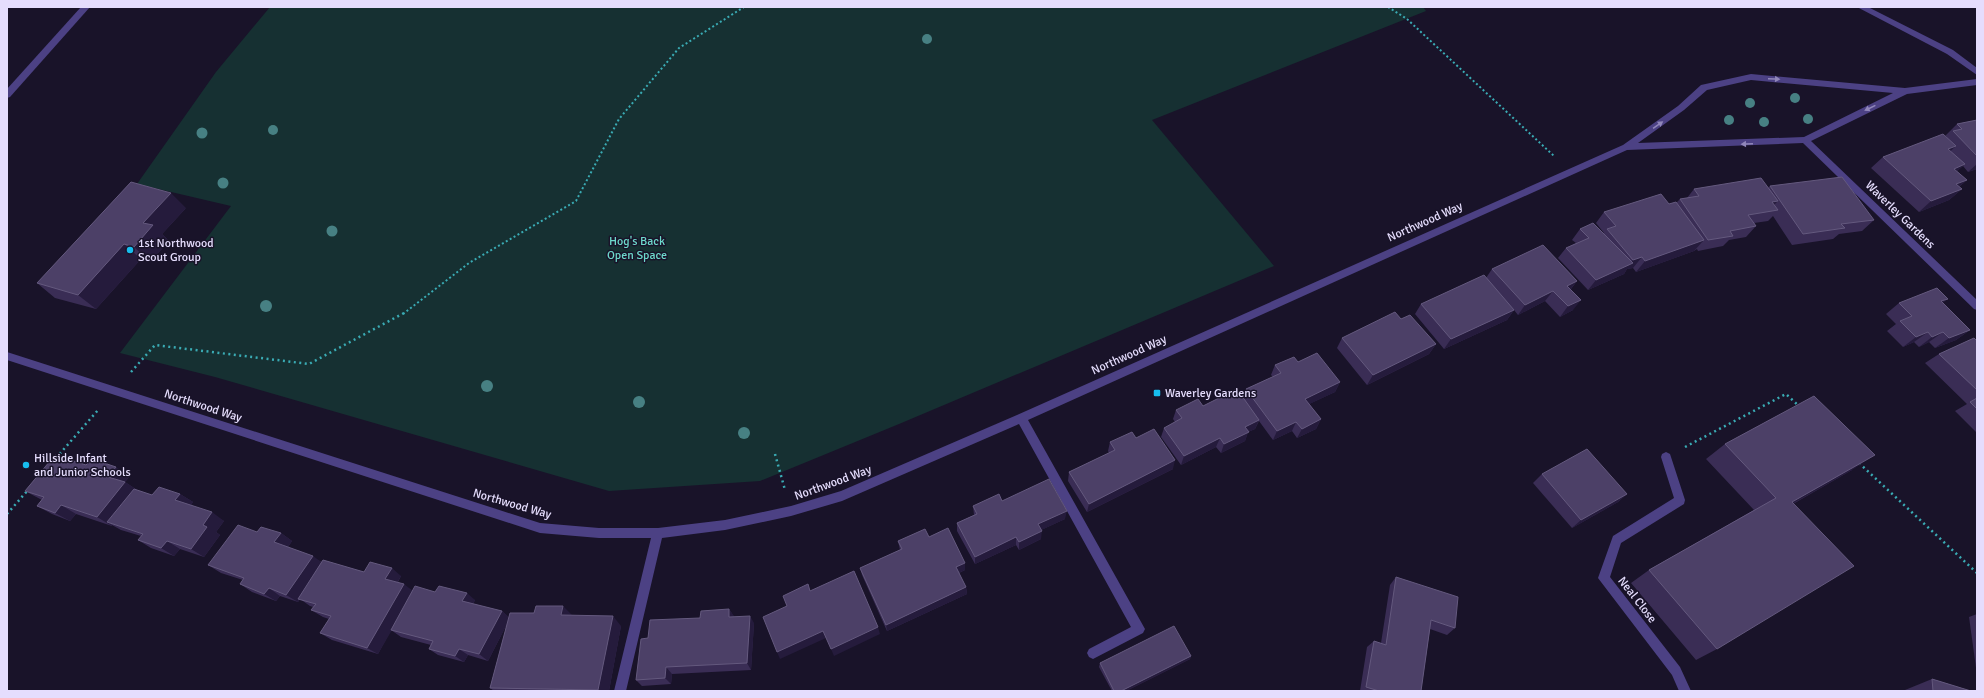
<svg xmlns="http://www.w3.org/2000/svg" width="1984" height="698" font-family="Signika,sans-serif">
<style>
.green{fill:#163032}
.lines{fill:none;stroke-linecap:round;stroke-linejoin:round}
.path-far1{stroke:#3aabb4;stroke-width:2;stroke-dasharray:2 2.5;stroke-linecap:butt}
.path{stroke:#3aabb4;stroke-width:2.5;stroke-dasharray:2 3.5;stroke-linecap:butt}
.minor{fill:#4c4184;fill-rule:evenodd}
.tree{fill:#478083}
.wall{fill:#3a2d55}
.shaded-wall{fill:#251b3c}
.building{fill:#4c4067;stroke:#64597e}
.oneway{fill:#9187ba}
.poi-dot{fill:#17bdee;stroke:#191329;stroke-width:1.5}
.labels{text-anchor:middle;dominant-baseline:central;stroke-width:3;stroke-linejoin:round;paint-order:stroke}
.street-label{font-size:12px;fill:#e5ddfd;stroke:#191329}
.park-label{font-size:12px;fill:#6dd9cc;stroke:#191329}
.poi-label{font-size:12px;fill:#e5ddfd;stroke:#191329;text-anchor:start}
</style>
<rect width="100%" height="100%" fill="#191329"/>
<!-- green -->
<polygon class="green" points="270,7 1423,7 1426,11 1152,120 1274,266 899,424 760,481 609,491 215,377 120,353 231,206 137,184 216,72"/>
<g class="lines">
<!-- path-far1 -->
<g class="path-far1">
<polyline points="1388,7 1407,19 1554,156"/>
<polyline points="403,314 469,263 576,201 619,119 679,48 744,7"/>
</g>
<!-- path -->
<g class="path">
<polyline points="131,372 155,345 309,364 404,313"/>
<polyline points="1685,447 1786,394 1800,407"/>
<polyline points="775,454 785,490"/>
<polyline points="56,458 99,409"/>
<polyline points="1859,463 1977,573"/>
<polyline points="7,514 28,490"/>
</g>
<!-- minor -->
<g class="minor">
<polygon points="81,7 90,7 10,97 7,98 7,89"/>
<polygon points="1857,7 1868,7 1953,50 1977,68 1977,75 1947,54"/>
<path d="M1751 74 1905 88 1977 79V85L1907 94 1811 141 1977 300V310L1974 309 1803 143 1627 150 1028 420 1145 629 1143 633 1093 659 1089 657 1087 653 1089 649 1131 627 1019 424 842 501 791 516 725 530 662 538 626 691H614L651 538H599L540 533 7 360V352L540 523 599 528H658L725 520 791 506 841 491 1017 415 1623 145 1678 106 1701 85ZM1751 80 1893 93 1804 137 1638 143 1684 110 1707 90Z"/>
<polygon points="1666,452 1670,454 1671,457 1685,500 1684,504 1621,543 1610,577 1680,667 1691,691 1679,691 1672,675 1598,578 1613,536 1674,498 1661,457 1662,454"/>
</g>
</g>
<!-- trees -->
<g class="tree">
<circle cx="927" cy="39" r="5"/>
<circle cx="1795" cy="98" r="5"/>
<circle cx="1750" cy="103" r="5"/>
<circle cx="1808" cy="119" r="5"/>
<circle cx="1729" cy="120" r="5"/>
<circle cx="1764" cy="122" r="5"/>
<circle cx="273" cy="130" r="5"/>
<circle cx="202" cy="133" r="5.5"/>
<circle cx="223" cy="183" r="5.5"/>
<circle cx="332" cy="231" r="5.5"/>
<circle cx="266" cy="306" r="6"/>
<circle cx="487" cy="386" r="6"/>
<circle cx="639" cy="402" r="6"/>
<circle cx="744" cy="433" r="6"/>
</g>
<!-- wall -->
<g class="wall">
<polygon points="1977,120 1977,169 1968,172 1963,166 1957,171 1967,180 1959,187 1962,189 1949,200 1919,212 1871,168 1883,157 1946,137 1947,137 1945,136 1957,124"/>
<polygon points="1770,186 1874,220 1862,231 1839,234 1833,239 1792,245 1773,216 1768,221 1754,223 1756,226 1746,237 1729,240 1723,246 1698,251 1697,249 1694,251 1636,272 1633,268 1627,269 1624,274 1588,290 1558,258 1566,248 1576,243 1572,240 1580,229 1604,233 1596,223 1604,212 1669,204 1677,202 1680,199 1687,198 1694,189 1768,188"/>
<polygon points="186,208 162,234 169,241 150,262 141,259 96,309 55,298 37,283"/>
<polygon points="1492,269 1577,281 1571,289 1573,310 1560,317 1545,301 1518,315 1514,310 1507,320 1444,349 1415,314 1421,304 1486,278"/>
<polygon points="1899,303 1943,303 1970,330 1956,340 1935,348 1929,342 1919,347 1914,342 1903,347 1887,331 1896,324 1886,314"/>
<polygon points="1401,319 1436,344 1429,354 1367,385 1337,348 1342,338"/>
<polygon points="1977,341 1977,432 1976,432 1955,411 1967,404 1925,363 1939,354"/>
<polygon points="1298,362 1340,382 1335,392 1309,404 1321,419 1316,429 1297,438 1292,431 1273,440 1259,421 1255,429 1248,432 1245,441 1221,453 1216,447 1181,465 1161,437 1164,428 1175,422 1173,419 1176,410 1203,406 1243,398 1246,389 1273,377 1271,375 1275,365"/>
<polygon points="1136,438 1173,469 1087,512 1068,481 1069,472 1109,453 1108,451 1110,442"/>
<polygon points="1725,444 1852,470 1793,504 1717,649 1696,660 1631,583 1649,570 1754,510 1706,459"/>
<polygon points="86,465 130,476 125,482 137,490 152,495 180,494 193,502 191,505 224,521 216,532 220,535 204,557 180,549 174,556 151,548 138,540 141,536 121,530 112,525 112,526 76,514 70,521 52,514 37,506 42,500 25,491"/>
<polygon points="1542,474 1627,494 1618,502 1572,528 1533,483"/>
<polygon points="1002,501 1065,519 1041,530 1041,539 1019,550 1016,545 975,564 957,531 957,523 974,515 973,506"/>
<polygon points="257,532 281,533 292,541 288,547 322,562 364,572 401,576 398,582 413,591 435,592 475,600 473,604 502,611 508,617 572,615 621,626 609,691 494,691 490,688 507,624 488,661 468,655 464,662 438,655 429,649 431,645 401,637 391,630 378,654 332,640 320,633 329,619 323,617 311,610 313,607 310,606 300,599 298,602 280,596 276,601 252,592 240,584 243,580 221,573 208,565"/>
<polygon points="929,537 965,570 959,573 966,587 967,594 887,631 862,575 860,568 900,550 898,541"/>
<polygon points="1396,577 1455,628 1447,635 1430,629 1421,691 1360,691 1367,647 1374,641 1381,643 1390,585"/>
<polygon points="729,609 734,617 754,623 751,670 672,674 671,684 642,686 636,680 648,638 700,618"/>
<polygon points="1977,614 1977,675 1969,617"/>
<polygon points="1191,656 1190,659 1126,691 1112,691 1099,667 1100,663"/>
<polygon points="1932,679 1971,691 1905,691 1905,690"/>
</g>
<!-- shaded-wall -->
<g class="shaded-wall">
<polygon points="1956,146 1943,158 1948,149"/>
<polygon points="1965,164 1953,175 1954,169"/>
<polygon points="1977,164 1977,169 1968,172"/>
<polygon points="1967,180 1954,191 1956,184"/>
<polygon points="1962,189 1949,200 1919,212 1931,201"/>
<polygon points="171,193 186,208 162,234 169,241 150,262 134,247 143,223"/>
<polygon points="1778,201 1767,212 1772,202"/>
<polygon points="1704,240 1694,251 1636,272 1645,261"/>
<polygon points="124,244 141,259 96,309 78,295"/>
<polygon points="1642,257 1633,268 1627,269 1624,274 1588,290 1596,280 1629,265 1633,260"/>
<polygon points="1577,281 1569,291 1567,286"/>
<polygon points="1553,291 1545,301 1518,315 1525,305"/>
<polygon points="1948,299 1935,309 1941,301"/>
<polygon points="1581,300 1573,310 1560,317 1568,306"/>
<polygon points="1514,310 1507,320 1444,349 1451,339"/>
<polygon points="1970,330 1956,340 1935,348 1949,338"/>
<polygon points="1928,332 1914,342 1903,347 1916,337"/>
<polygon points="1943,332 1929,342 1919,347 1932,337"/>
<polygon points="1436,344 1429,354 1367,385 1373,375"/>
<polygon points="1340,382 1335,392 1301,408 1305,399"/>
<polygon points="1321,419 1316,429 1297,438 1302,429"/>
<polygon points="1259,420 1255,429 1248,432 1245,441 1221,453 1224,444 1245,427"/>
<polygon points="1296,422 1292,431 1273,440 1277,431"/>
<polygon points="1220,438 1216,447 1181,465 1184,456"/>
<polygon points="1875,455 1852,470 1771,516 1792,502"/>
<polygon points="1175,460 1173,469 1087,512 1089,504"/>
<polygon points="116,467 130,476 122,485 108,477"/>
<polygon points="125,482 139,491 107,522 112,525 112,526 97,517"/>
<polygon points="180,494 193,502 188,509 175,500"/>
<polygon points="1627,494 1618,502 1572,528 1581,520"/>
<polygon points="61,505 76,514 70,521 55,513"/>
<polygon points="1067,511 1065,519 1037,532 1038,524"/>
<polygon points="212,512 224,521 216,532 220,535 204,557 191,549 203,525"/>
<polygon points="1042,531 1041,539 1019,550 1019,542"/>
<polygon points="281,533 292,541 286,550 274,542"/>
<polygon points="1016,537 1016,545 975,564 975,557"/>
<polygon points="167,541 180,549 174,556 161,548"/>
<polygon points="313,556 324,564 298,599 300,599 298,602 286,595"/>
<polygon points="965,563 965,570 956,574 956,567"/>
<polygon points="392,568 401,576 395,586 385,579"/>
<polygon points="404,584 414,592 378,654 367,648"/>
<polygon points="966,587 967,594 887,631 886,625"/>
<polygon points="269,588 280,596 276,601 264,594"/>
<polygon points="467,593 475,600 471,608 462,601"/>
<polygon points="563,606 573,616 561,615"/>
<polygon points="729,609 734,616 733,624 729,617"/>
<polygon points="502,611 510,618 488,661 479,654"/>
<polygon points="613,616 621,626 609,691 598,691 598,690"/>
<polygon points="750,616 754,623 751,670 747,663"/>
<polygon points="878,627 880,634 834,656 831,649"/>
<polygon points="823,631 826,638 780,659 777,652"/>
<polygon points="459,649 468,655 464,662 455,656"/>
<polygon points="1191,656 1190,659 1126,691 1121,691"/>
<polygon points="666,667 672,674 671,684 665,678"/>
</g>
<!-- building -->
<g class="building">
<polygon points="1977,120 1977,156 1953,131 1962,129 1957,124"/>
<polygon points="1943,134 1956,146 1948,149 1965,164 1954,169 1967,180 1956,184 1962,189 1931,201 1883,157"/>
<polygon points="1842,177 1874,220 1841,224 1845,228 1803,234 1770,186"/>
<polygon points="1761,178 1778,201 1772,202 1778,210 1748,215 1756,226 1730,231 1733,236 1708,240 1680,199 1699,196 1694,189"/>
<polygon points="131,182 171,193 143,223 153,225 134,247 124,244 78,295 37,283"/>
<polygon points="1661,194 1669,204 1676,202 1704,240 1645,261 1642,257 1633,260 1607,229 1616,226 1604,212"/>
<polygon points="1593,223 1633,263 1596,280 1566,248 1589,238 1580,229"/>
<polygon points="1543,245 1577,281 1567,286 1581,300 1568,306 1553,291 1525,305 1492,269"/>
<polygon points="1484,275 1514,310 1451,339 1421,304"/>
<polygon points="1937,288 1948,299 1941,301 1970,330 1949,338 1943,332 1932,337 1928,332 1916,337 1900,321 1912,316 1899,303"/>
<polygon points="1395,312 1401,319 1410,315 1436,344 1373,375 1342,338"/>
<polygon points="1974,338 1977,341 1977,390 1939,354"/>
<polygon points="1317,353 1340,382 1305,399 1321,419 1302,429 1296,422 1277,431 1246,389 1281,373 1275,365 1294,357 1298,362"/>
<polygon points="1237,389 1259,420 1245,427 1249,432 1224,444 1220,438 1184,456 1164,428 1182,418 1176,410 1198,399 1203,406"/>
<polygon points="1814,396 1875,455 1792,502 1854,566 1717,649 1649,570 1776,498 1725,444"/>
<polygon points="1977,398 1977,409 1970,402"/>
<polygon points="1154,429 1175,460 1089,504 1069,472 1115,450 1110,442 1132,432 1136,438"/>
<polygon points="1587,449 1627,494 1581,520 1542,474"/>
<polygon points="55,455 86,465 92,459 116,467 108,477 125,482 97,517 61,505 55,513 37,506 44,497 25,491"/>
<polygon points="1049,479 1067,511 1038,524 1042,531 1019,542 1016,537 975,557 957,523 977,514 973,506 999,494 1002,501"/>
<polygon points="159,487 180,494 175,500 212,512 203,525 207,527 191,549 167,541 161,548 138,540 143,534 107,522 134,489 152,495"/>
<polygon points="238,525 257,532 261,527 281,533 274,542 313,556 286,595 269,588 264,594 240,584 244,578 208,565"/>
<polygon points="948,528 965,563 956,567 966,587 886,625 860,568 902,549 898,541 925,529 929,537"/>
<polygon points="323,560 364,572 370,562 392,568 385,579 404,584 367,648 320,633 331,616 311,610 316,604 298,599"/>
<polygon points="854,571 878,627 831,649 823,631 777,652 763,617 787,606 783,596 808,584 810,591"/>
<polygon points="1396,577 1458,597 1455,628 1431,620 1421,691 1379,691 1366,687 1374,641 1386,645"/>
<polygon points="415,586 435,592 439,586 467,593 462,601 502,611 479,654 459,649 455,656 429,649 433,641 391,630"/>
<polygon points="536,606 563,606 561,615 613,616 598,690 490,688 510,613 534,613"/>
<polygon points="729,609 729,617 750,616 747,663 666,667 665,678 636,680 641,639 648,638 650,620 700,618 701,611"/>
<polygon points="1174,626 1191,656 1121,691 1114,691 1100,663"/>
<polygon points="1932,679 1971,691 1933,691"/>
</g>
<!-- one-way arrows -->
<defs><path id="oneway-solid" d="M-6-.8H1V-3.2L6.5 0L1 3.2V.8H-6Z"/></defs>
<g class="oneway">
<use href="#oneway-solid" transform="translate(1774 79) rotate(3)"/>
<use href="#oneway-solid" transform="translate(1870 108) rotate(154)"/>
<use href="#oneway-solid" transform="translate(1658 125) rotate(-35)"/>
<use href="#oneway-solid" transform="translate(1747 144) rotate(178)"/>
</g>
<!-- markers -->
<g class="poi-dot">
<circle cx="130" cy="250" r="4"/>
<rect x="1153" y="389" width="8" height="8" rx="2"/>
<circle cx="26" cy="465" r="4"/>
</g>
<g class="labels">
<!-- street labels -->
<g class="street-label">
<text transform="translate(1900 215) rotate(44)">Waverley Gardens</text>
<text transform="translate(1425 222) rotate(-24)">Northwood Way</text>
<text transform="translate(1129 355) rotate(-24)">Northwood Way</text>
<text transform="translate(203 406) rotate(18)">Northwood Way</text>
<text transform="translate(833 483) rotate(-20)">Northwood Way</text>
<text transform="translate(512 504) rotate(16)">Northwood Way</text>
<text transform="translate(1637 600) rotate(52)">Neal Close</text>
</g>
<!-- park labels -->
<g class="park-label">
<text x="637" y="241">Hog's Back<tspan x="637" dy="14">Open Space</tspan></text>
</g>
<!-- poi labels -->
<g class="poi-label">
<text x="138" y="243">1st Northwood<tspan x="138" dy="14">Scout Group</tspan></text>
<text x="1165" y="393">Waverley Gardens</text>
<text x="34" y="458">Hillside Infant<tspan x="34" dy="14">and Junior Schools</tspan></text>
</g>
</g>
<!-- border -->
<rect width="1984" height="698" fill="none" stroke="#e5ddfd" stroke-width="16"/>
</svg>
